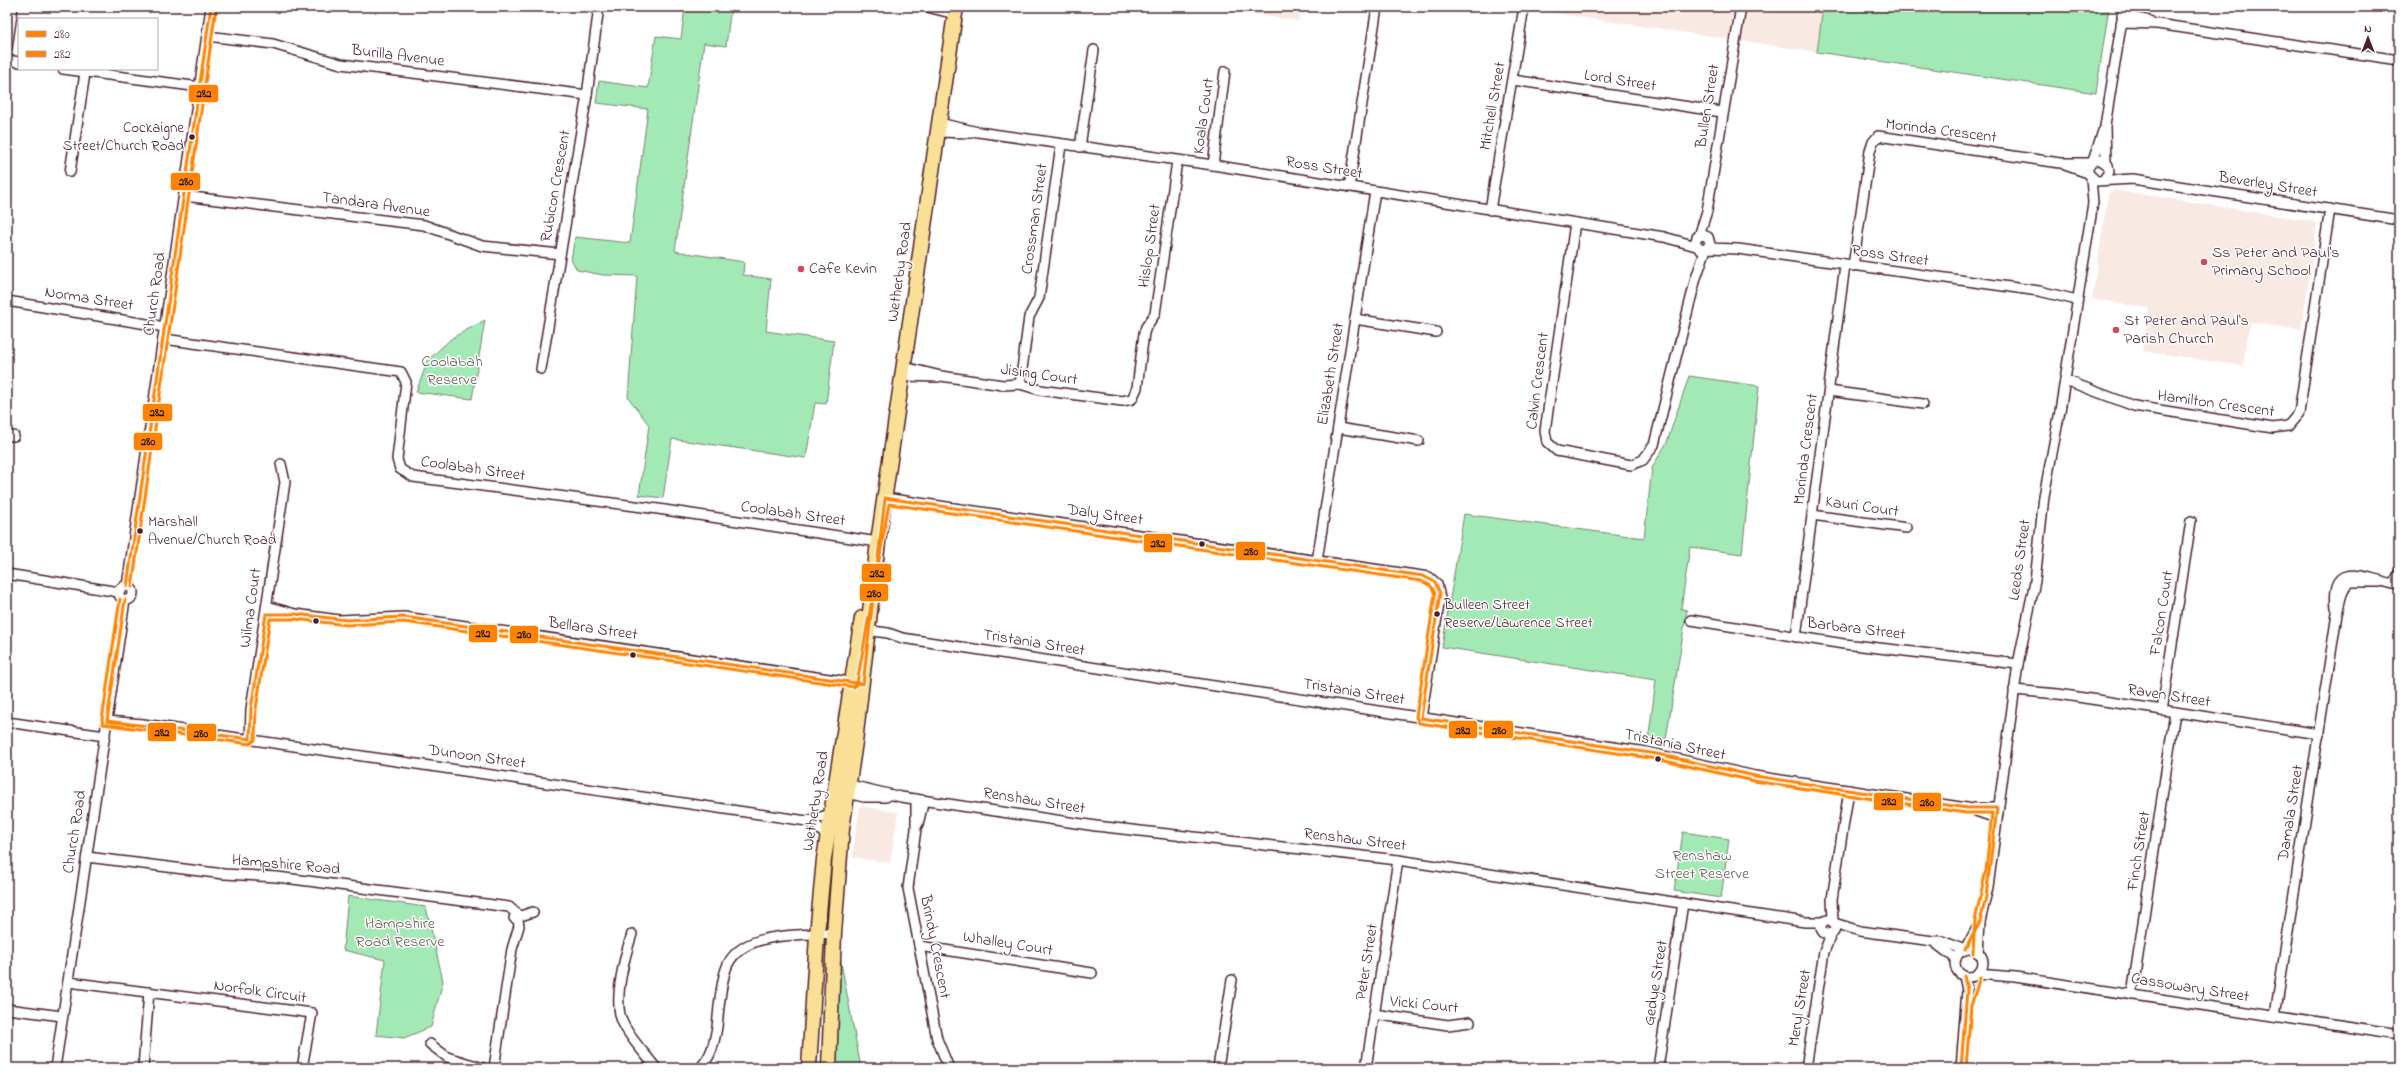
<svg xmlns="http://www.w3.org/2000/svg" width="2406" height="1075" font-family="'Indie Flower',sans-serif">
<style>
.built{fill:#f9e9e3}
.green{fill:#a3e9b6;stroke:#768470}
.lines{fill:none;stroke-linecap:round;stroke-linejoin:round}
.street-casing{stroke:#4a1f2b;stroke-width:12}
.primary-casing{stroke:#4a1f2b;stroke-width:17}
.street{stroke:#fff;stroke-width:9}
.primary{stroke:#fadf96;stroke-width:14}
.bus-1-casing{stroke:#fff;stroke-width:6}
.bus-2-casing{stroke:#fff;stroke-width:6}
.bus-1{stroke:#ff8200;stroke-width:3}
.bus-2{stroke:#ff8200;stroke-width:3}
.bus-dot{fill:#4a1f2b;stroke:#fff;stroke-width:1.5}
.poi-dot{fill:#d1495b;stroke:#fff;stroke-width:1.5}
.labels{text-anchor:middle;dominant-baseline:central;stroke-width:3;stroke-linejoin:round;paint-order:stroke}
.bus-label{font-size:15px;fill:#4a1f2b;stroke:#fff;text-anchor:start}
.street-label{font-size:16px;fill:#4a1f2b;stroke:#fff}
.poi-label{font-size:16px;fill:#4a1f2b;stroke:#fff;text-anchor:start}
.park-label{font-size:16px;fill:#655c55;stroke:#fff}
.line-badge{stroke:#fff;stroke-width:1.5}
.pale-badge-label{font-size:11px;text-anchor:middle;font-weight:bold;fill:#111}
</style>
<rect width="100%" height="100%" fill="#fff"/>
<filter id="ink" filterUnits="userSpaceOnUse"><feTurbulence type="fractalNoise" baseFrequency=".025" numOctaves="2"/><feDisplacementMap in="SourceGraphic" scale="8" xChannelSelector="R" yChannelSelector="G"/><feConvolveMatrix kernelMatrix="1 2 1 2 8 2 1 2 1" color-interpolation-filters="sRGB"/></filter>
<g filter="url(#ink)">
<!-- built -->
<g class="built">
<polygon points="1203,7 1301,7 1299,21"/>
<polygon points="1512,7 1823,7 1817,52"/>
<polygon points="2114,190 2313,221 2317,225 2301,330 2250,322 2243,366 2142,351 2149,308 2092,299 2108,194"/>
<polygon points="860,806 898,812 890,863 852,857"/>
</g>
<!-- green -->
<g class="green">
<polygon points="685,7 731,7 726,46 704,43 675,251 744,262 743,275 771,279 766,331 834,341 826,404 815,403 806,458 672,439 663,498 639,495 649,425 628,397 637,276 603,275 577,270 571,259 575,237 630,243 648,109 596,103 599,81 648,88 656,36 681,39"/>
<polygon points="1823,7 2109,7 2096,93 1817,52"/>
<polygon points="485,320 472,399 416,392 428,360 452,338"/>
<polygon points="1689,376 1759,386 1742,554 1690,547 1681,609 1687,610 1665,745 1648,742 1656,680 1442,647 1464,514 1644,538 1652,468 1667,442"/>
<polygon points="1683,832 1729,839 1721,898 1674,891"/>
<polygon points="348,896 426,907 443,981 431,1027 404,1038 376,1035 385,960 343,950"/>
<polygon points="839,952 861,1068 836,1068"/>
</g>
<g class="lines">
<defs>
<g id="street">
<polyline points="927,7 955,14"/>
<polyline points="2122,15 2150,21"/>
<polyline points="2121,23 2157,24 2399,60"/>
<polyline points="207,36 273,44 341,64 587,95"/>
<polyline points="7,48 13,7"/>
<polyline points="7,60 19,62"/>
<polyline points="63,69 200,87"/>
<polyline points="1513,80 1722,112"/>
<polyline points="939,123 978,132 1213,165 1664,237 1696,246"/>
<polyline points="938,132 971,133"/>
<polyline points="1080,147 1094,50"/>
<polyline points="2093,161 2103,131"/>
<polyline points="2106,162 2105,126 2124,7"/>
<polyline points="1213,165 1225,71"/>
<polyline points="2065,165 2088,173"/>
<polyline points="70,172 85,73"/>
<polyline points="2104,179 2109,172 2108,165 2099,159 2092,162 2088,168 2088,173 2096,181 2133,179 2399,220"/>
<polyline points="1349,187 1377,7"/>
<polyline points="184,196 424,225 482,246 560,254"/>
<polyline points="1490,210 1524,7"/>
<polyline points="1575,223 1545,431 1547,442 1557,451 1631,465 1643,460 1654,445 1696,278 1706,249"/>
<polyline points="1699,236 1707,211 1741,7"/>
<polyline points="1707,248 1710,244 1708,237 1703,235 1697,237 1695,244 1701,250 1707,248 1738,249 2039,291 2077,300"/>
<polyline points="1853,266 1870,151 1873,142 1878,136 2060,163 2091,163"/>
<polyline points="7,301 165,327"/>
<polyline points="1355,319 1436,332"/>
<polyline points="164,339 401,372 406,382 397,459 400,469 413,477 658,509 878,542"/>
<polyline points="904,367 941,376 1003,385 1020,384 1040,390 1122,401 1132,399 1137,388 1144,333 1146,327 1155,314 1177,161"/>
<polyline points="541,369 587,95 599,7"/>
<polyline points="903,376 938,377"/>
<polyline points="2065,380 2134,406 2273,428 2288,426 2299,413 2330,209"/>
<polyline points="1020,384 1029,317 1039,298 1061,145"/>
<polyline points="1829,391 1923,404"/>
<polyline points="1338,428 1419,441"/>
<polyline points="7,436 14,436"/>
<polyline points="885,498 1429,577 1437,584 1440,598 1421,718"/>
<polyline points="1812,515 1907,528"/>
<polyline points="1317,561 1375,191"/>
<polyline points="7,574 119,592"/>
<polyline points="2394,584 2399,573"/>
<circle cx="126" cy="593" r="7"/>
<polyline points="127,586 211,7"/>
<polyline points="267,606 295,614 339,620 404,617 857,683"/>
<path d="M2336 608C2330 556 2368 580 2399 585"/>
<polyline points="1691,620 1844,644 2018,664"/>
<polyline points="864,630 888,633 902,638 1646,752 1755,776 1967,808 1996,818"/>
<polyline points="1796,637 1845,265"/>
<polyline points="2014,690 2058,694 2319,734"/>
<polyline points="2162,710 2191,521"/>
<polyline points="107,721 143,724 807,821 831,814"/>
<polyline points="7,722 105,736"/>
<polyline points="250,739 251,709 285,482 281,464"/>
<polyline points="844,786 850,785 901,797 1096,826 1398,860 1805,922 1823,922"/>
<polyline points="843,792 864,797 886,797"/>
<polyline points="916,799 916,829 908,888 937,1039 949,1068"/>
<polyline points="1974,808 1997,808"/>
<polyline points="807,821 817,826 827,837"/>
<polyline points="918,824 924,800"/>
<polyline points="87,857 224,874 277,877 509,907 517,914 519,926 512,949 494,1068"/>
<polyline points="514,918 533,912"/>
<circle cx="1828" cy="927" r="7"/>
<polyline points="1833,922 1832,899 1849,790"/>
<polyline points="1834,923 1860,931 1933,941 1943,941 1964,950"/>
<path d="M632 934C625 955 613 1000 622 1021 629 1038 645 1053 656 1068"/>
<polyline points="1934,942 1956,959"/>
<polyline points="919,946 1092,973"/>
<circle cx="1969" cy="963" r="14"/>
<polyline points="1965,950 1980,922 1988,887 2018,664 2035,581 2044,496 2060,411 2093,203 2091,178"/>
<polyline points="1978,953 1980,923"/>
<polyline points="1977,974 2015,977 2399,1035"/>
<polyline points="68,982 312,1013 302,1068"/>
<polyline points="2132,995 2175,712"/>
<polyline points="7,1009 62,1016"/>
<polyline points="1374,1014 1448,1025 1470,1022"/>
<path d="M2275 1016 2337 614C2340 603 2341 588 2351 582H2380"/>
<polyline points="430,1044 447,1057 483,1068"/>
<polyline points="55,1068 125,600"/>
<polyline points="143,1068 149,992"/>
<path d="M700 1068C712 1056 714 1043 717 1027 719 1008 720 987 726 969 739 930 800 936 834 933"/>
<polyline points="1218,1068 1232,980"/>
<polyline points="1366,1068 1398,860"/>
<polyline points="1658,1068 1683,903"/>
<polyline points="1806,1068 1824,952 1832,932"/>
<polyline points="1961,1068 1967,990 1964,976"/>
</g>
<g id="primary">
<polyline points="809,1068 817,935 824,859 862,618"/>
<polyline points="829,1068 834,933 842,829 855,742 878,542 956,7"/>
</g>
</defs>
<!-- street casing -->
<use href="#street" class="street-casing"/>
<!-- primary casing -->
<use href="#primary" class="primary-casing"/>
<!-- street -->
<use href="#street" class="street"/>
<!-- primary -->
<use href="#primary" class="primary"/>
<defs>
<g id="bus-1">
<polyline points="127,586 211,7"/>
<polyline points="125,600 107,721 250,739 251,709 266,614 295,614 347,620 404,617 863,684 885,498 1423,576 1435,582 1440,593 1421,718 1657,754 1755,776 1967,808 1997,808 1986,897 1980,922 1965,950"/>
<polyline points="1961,1068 1967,990 1964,976"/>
</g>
<g id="bus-2">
<polyline points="132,587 216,8"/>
<polyline points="120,599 102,720 103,724 250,744 255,740 256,709 270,619 295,619 347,625 404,622 854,687 857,683 889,504 1421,581 1431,586 1435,594 1416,717 1419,723 1656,759 1754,781 1966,813 1992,813 1986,870 1975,921 1973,953"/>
<polyline points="1966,1068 1971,1006 1980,977"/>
</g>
</defs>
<!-- bus-1 casing -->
<use href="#bus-1" class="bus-1-casing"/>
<!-- bus-2 casing -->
<use href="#bus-2" class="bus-2-casing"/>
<!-- bus-1 -->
<use href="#bus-1" class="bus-1"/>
<!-- bus-2 -->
<use href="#bus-2" class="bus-2"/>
</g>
</g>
<!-- markers -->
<g class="bus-dot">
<circle cx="192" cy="137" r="3.5"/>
<circle cx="140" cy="531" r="3.5"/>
<circle cx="1202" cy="544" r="3.5"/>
<circle cx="1437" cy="614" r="3.5"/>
<circle cx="316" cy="621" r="3.5"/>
<circle cx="633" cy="655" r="3.5"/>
<circle cx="1658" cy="759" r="3.5"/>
</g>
<g class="poi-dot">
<circle cx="2204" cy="262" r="4"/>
<circle cx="801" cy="269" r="4"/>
<circle cx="2116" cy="330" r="4"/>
</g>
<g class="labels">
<!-- bus labels -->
<g class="bus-label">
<text x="184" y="128" text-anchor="end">Cockaigne<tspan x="184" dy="18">Street/Church Road</tspan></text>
<text x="148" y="522">Marshall<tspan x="148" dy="18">Avenue/Church Road</tspan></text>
<text x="1444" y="605">Bulleen Street<tspan x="1444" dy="18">Reserve/Lawrence Street</tspan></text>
</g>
<!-- street labels -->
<g class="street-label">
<text transform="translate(398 56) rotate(7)">Burilla Avenue</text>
<text transform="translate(1620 81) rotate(9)">Lord Street</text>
<text transform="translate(1493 106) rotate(-80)">Mitchell Street</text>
<text transform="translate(1708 106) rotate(-81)">Bullen Street</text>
<text transform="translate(1204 116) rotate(-82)">Koala Court</text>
<text transform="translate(1941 131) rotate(7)">Morinda Crescent</text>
<text transform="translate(1324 168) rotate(9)">Ross Street</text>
<text transform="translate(2268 185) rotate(9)">Beverley Street</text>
<text transform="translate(556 186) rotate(-80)">Rubicon Crescent</text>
<text transform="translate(376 205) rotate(8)">Tandara Avenue</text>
<text transform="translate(1035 219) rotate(-82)">Crossman Street</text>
<text transform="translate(1150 246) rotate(-82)">Hislop Street</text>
<text transform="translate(1890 256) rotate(8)">Ross Street</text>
<text transform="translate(900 272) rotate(-82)">Wetherby Road</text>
<text transform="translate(155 294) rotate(-82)">Church Road</text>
<text transform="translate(89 299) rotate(9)">Norma Street</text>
<text transform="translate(1331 374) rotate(-81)">Elizabeth Street</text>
<text transform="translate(1039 375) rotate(8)">Jising Court</text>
<text transform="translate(1538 381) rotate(-83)">Calvin Crescent</text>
<text transform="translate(2216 404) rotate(8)">Hamilton Crescent</text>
<text transform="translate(1806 449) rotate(-83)">Morinda Crescent</text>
<text transform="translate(473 469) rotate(8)">Coolabah Street</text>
<text transform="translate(1862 507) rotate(8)">Kauri Court</text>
<text transform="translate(793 514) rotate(8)">Coolabah Street</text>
<text transform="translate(1105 515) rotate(8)">Daly Street</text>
<text transform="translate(2020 560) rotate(-82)">Leeds Street</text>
<text transform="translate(251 608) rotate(-82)">Wilma Court</text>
<text transform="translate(2162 613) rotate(-81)">Falcon Court</text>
<text transform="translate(593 629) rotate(8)">Bellara Street</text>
<text transform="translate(1856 629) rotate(7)">Barbara Street</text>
<text transform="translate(1034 643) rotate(9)">Tristania Street</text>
<text transform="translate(1354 692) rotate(9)">Tristania Street</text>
<text transform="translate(2169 696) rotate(9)">Raven Street</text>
<text transform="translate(1675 745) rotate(12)">Tristania Street</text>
<text transform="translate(477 757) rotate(8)">Dunoon Street</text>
<text transform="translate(816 801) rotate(-81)">Wetherby Road</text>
<text transform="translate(1034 801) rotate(9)">Renshaw Street</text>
<text transform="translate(2291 813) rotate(-81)">Damala Street</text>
<text transform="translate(75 832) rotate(-81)">Church Road</text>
<text transform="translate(1355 840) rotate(7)">Renshaw Street</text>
<text transform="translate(2139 851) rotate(-81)">Finch Street</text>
<text transform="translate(286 865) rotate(5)">Hampshire Road</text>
<text transform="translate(1008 944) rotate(9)">Whalley Court</text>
<text transform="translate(935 947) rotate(79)">Brindy Crescent</text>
<text transform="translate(1367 962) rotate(-81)">Peter Street</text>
<text transform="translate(1656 983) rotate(-81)">Gedye Street</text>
<text transform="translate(2190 988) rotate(9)">Cassowary Street</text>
<text transform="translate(260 992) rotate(8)">Norfolk Circuit</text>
<text transform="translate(1424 1005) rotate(6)">Vicki Court</text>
<text transform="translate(1800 1008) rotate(-81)">Meryl Street</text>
</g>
<!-- poi labels -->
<g class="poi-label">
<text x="2212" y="253">Ss Peter and Paul's<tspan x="2212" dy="18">Primary School</tspan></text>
<text x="809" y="269">Cafe Kevin</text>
<text x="2124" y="321">St Peter and Paul's<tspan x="2124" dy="18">Parish Church</tspan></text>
</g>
<!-- park labels -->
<g class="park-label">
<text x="452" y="362">Coolabah<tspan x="452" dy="18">Reserve</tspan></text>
<text x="1702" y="856">Renshaw<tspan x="1702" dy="18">Street Reserve</tspan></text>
<text x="400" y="924">Hampshire<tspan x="400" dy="18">Road Reserve</tspan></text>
</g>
</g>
<g class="line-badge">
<rect x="188" y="84" width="31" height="19" rx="4" fill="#ff8200"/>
<rect x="170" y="172" width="31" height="19" rx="4" fill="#ff8200"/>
<rect x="142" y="403" width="31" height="19" rx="4" fill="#ff8200"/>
<rect x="133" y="432" width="30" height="19" rx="4" fill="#ff8200"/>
<rect x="1143" y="533" width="30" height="20" rx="4" fill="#ff8200"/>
<rect x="1235" y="541" width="31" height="20" rx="4" fill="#ff8200"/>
<rect x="861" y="563" width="31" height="20" rx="4" fill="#ff8200"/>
<rect x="859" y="583" width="30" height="19" rx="4" fill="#ff8200"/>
<rect x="468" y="624" width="30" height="19" rx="4" fill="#ff8200"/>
<rect x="509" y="625" width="30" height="19" rx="4" fill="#ff8200"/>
<rect x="1448" y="720" width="30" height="19" rx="4" fill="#ff8200"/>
<rect x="1483" y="720" width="31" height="19" rx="4" fill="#ff8200"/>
<rect x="147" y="722" width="30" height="20" rx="4" fill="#ff8200"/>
<rect x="186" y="723" width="31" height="19" rx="4" fill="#ff8200"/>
<rect x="1873" y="792" width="31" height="19" rx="4" fill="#ff8200"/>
<rect x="1912" y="792" width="30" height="20" rx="4" fill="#ff8200"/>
</g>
<g class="pale-badge-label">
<text x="204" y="97">282</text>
<text x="186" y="185">280</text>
<text x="157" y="416">282</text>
<text x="148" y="445">280</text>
<text x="1158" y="547">282</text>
<text x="1251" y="555">280</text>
<text x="877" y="577">282</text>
<text x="874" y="597">280</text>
<text x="483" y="637">282</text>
<text x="524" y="638">280</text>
<text x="1463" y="734">282</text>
<text x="1499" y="734">280</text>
<text x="162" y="736">282</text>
<text x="201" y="737">280</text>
<text x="1889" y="805">282</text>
<text x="1927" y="806">280</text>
</g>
<!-- margin -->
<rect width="2406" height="1075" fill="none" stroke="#fff" stroke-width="24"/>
<rect x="12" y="12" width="2382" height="1051" fill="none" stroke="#4a1f2b" stroke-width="1.5" filter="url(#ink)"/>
<!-- legend -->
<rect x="18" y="18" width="140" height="52" fill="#ffffff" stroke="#b7a5aa"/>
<rect x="26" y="31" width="20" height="6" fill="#ff8200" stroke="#b7a5aa"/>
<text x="54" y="38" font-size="12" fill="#4a1f2b">280</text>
<rect x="26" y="51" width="20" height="6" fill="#ff8200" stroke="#b7a5aa"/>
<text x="54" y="58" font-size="12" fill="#4a1f2b">282</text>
<!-- north arrow -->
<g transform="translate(2368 38)" stroke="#ffffff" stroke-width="3" paint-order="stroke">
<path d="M0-3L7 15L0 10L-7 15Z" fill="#4a1f2b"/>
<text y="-6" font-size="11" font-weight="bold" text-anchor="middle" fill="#4a1f2b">N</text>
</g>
</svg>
